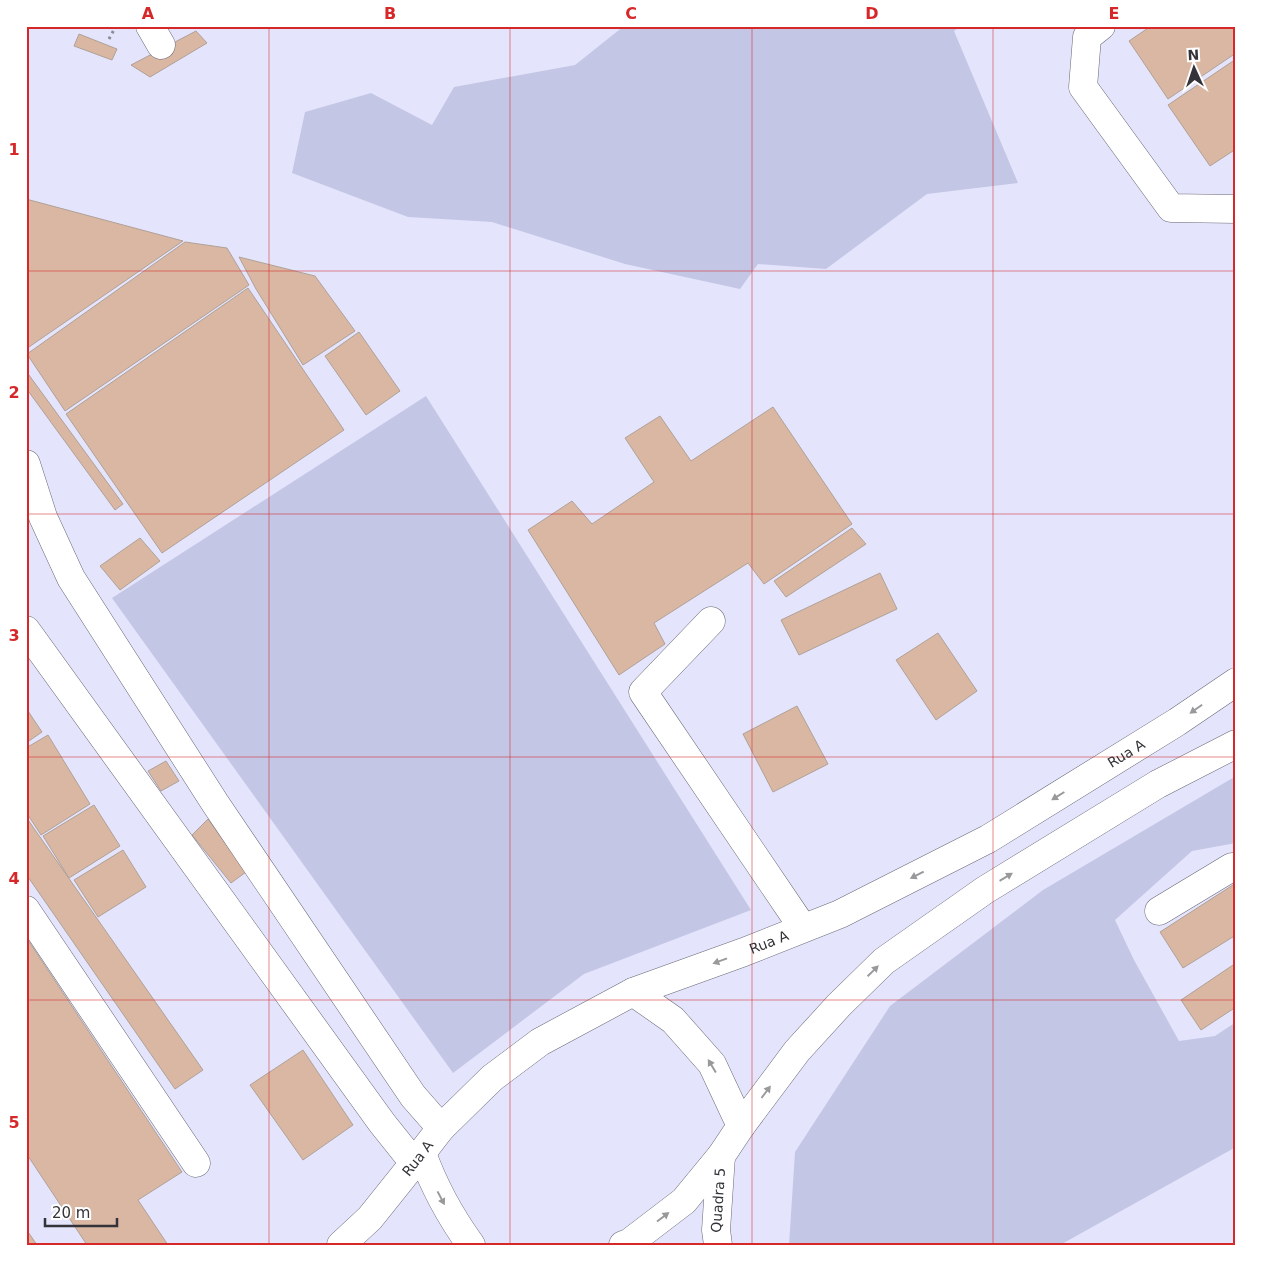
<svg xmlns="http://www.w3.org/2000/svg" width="1262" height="1271" font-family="'DejaVu Sans',sans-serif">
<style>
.built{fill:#e4e5fc}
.green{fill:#c4c6e5}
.building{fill:#dab7a2;stroke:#afa198}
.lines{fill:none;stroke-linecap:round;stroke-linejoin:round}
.minor-casing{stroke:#686976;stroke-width:29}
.path{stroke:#8b8b93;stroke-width:3;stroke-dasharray:2.5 4;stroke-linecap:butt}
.minor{stroke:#fff;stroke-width:28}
.oneway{fill:#99999c}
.grid{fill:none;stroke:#d62828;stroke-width:1;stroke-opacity:0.55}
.labels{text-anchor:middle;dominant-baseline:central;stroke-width:5;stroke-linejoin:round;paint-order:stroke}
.street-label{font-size:14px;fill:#333339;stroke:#fff}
.neatline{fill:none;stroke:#d62828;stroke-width:2}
.grid-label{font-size:16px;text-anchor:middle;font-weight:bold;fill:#d62828}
</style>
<rect width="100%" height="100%" fill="#f3f3fc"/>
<!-- built -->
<rect class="built" x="26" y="26" width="1210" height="1219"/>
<!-- green -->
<g class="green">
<polygon points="624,26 961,26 954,31 1018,183 927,194 826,269 758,264 740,289 625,264 492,222 408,217 292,173 305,112 371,93 432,125 454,87 575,65"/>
<polygon points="426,396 751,910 584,974 453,1073 112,598"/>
<polygon points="1236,776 1236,843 1192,851 1115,920 1134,960 1179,1041 1215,1036 1236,1022 1236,1147 1060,1245 789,1245 795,1152 890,1006 1043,890"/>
</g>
<!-- building -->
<g class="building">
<polygon points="1151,26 1236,26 1236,53 1168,99 1129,41"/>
<polygon points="196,31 207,43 150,77 131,65"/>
<polygon points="79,34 117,49 112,60 74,46"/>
<polygon points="1236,59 1236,149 1210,166 1168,105"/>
<polygon points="26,199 183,241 26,349"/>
<polygon points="185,242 227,248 249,285 65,411 27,354"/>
<polygon points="239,257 315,276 355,331 303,365 256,289"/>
<polygon points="248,288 344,430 162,553 66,414"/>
<polygon points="359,332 400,391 366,415 325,356"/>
<polygon points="26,371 123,504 115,510 26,388"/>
<polygon points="773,407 852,524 764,584 748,563 654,623 665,644 619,675 528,530 572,501 592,524 654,482 625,438 660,416 691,461"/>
<polygon points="852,528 866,544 786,597 774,581"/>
<polygon points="140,538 160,561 120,590 100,566"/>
<polygon points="880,573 897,609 799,655 781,620"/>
<polygon points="938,633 977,691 936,720 896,660"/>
<polygon points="797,706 828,764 773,792 743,734"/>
<polygon points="26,708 42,732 26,743"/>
<polygon points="48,735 90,804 41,835 26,812 26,748"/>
<polygon points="166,761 179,781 161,791 148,771"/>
<polygon points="94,805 120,846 69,878 43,836"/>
<polygon points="26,817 203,1070 175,1089 26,874"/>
<polygon points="208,819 246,872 231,883 192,835"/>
<polygon points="123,850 146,887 98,917 74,880"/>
<polygon points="1236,883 1236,935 1183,968 1160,932"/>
<polygon points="26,937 182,1172 138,1200 168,1245 87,1245 26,1153"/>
<polygon points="1236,963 1236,1007 1201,1030 1181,1000"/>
<polygon points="303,1050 353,1125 303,1160 250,1085"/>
<polygon points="26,1229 37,1245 26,1245"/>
</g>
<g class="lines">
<defs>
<g id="minor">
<polyline points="150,26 161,45"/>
<polyline points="1101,26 1087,37 1083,87 1171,208 1236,209"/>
<polyline points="26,464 43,517 71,578 215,803 413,1096 441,1128"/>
<polyline points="711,621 643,692 803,928"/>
<polyline points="26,630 382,1123 414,1163"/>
<polyline points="26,910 196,1163"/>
<polyline points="1159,911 1232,867 1236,867"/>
<polyline points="633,992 673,1020 712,1064 741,1126"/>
<path d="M422 1153C434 1187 450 1216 471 1245"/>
<path id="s1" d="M341 1245 370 1218 414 1163 441 1128 492 1078 540 1042 633 992 744 952 840 914 988 839 1177 722 1236 682"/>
<polyline points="623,1245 629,1243 684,1201 721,1156 741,1126 797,1051 839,1005 884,961 985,890 1158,784 1236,744"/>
<path id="s2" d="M718 1245 716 1230 721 1156"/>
</g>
</defs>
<!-- minor casing -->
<use href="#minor" class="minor-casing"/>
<!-- path -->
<polyline class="path" points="109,39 116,26"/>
<!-- minor -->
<use href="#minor" class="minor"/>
</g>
<!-- one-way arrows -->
<defs><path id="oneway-solid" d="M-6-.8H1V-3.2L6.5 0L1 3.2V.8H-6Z" transform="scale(1.25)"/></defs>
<g class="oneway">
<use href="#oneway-solid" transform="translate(1196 709) rotate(145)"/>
<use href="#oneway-solid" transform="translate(1058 796) rotate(148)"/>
<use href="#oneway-solid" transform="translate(917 875) rotate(153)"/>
<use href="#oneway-solid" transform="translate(1006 877) rotate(-31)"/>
<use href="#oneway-solid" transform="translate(720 961) rotate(160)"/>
<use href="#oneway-solid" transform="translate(873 971) rotate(-44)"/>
<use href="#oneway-solid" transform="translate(712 1066) rotate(-121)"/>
<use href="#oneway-solid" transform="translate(766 1092) rotate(-53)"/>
<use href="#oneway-solid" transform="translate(441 1198) rotate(62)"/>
<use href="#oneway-solid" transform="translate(663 1217) rotate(-37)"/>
</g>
<!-- grid -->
<path class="grid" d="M269 26V1245M510 26V1245M752 26V1245M993 26V1245M26 271H1236M26 514H1236M26 757H1236M26 1000H1236"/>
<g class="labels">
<!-- street labels -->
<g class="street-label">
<text stroke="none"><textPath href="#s1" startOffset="941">Rua A</textPath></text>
<text stroke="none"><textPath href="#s1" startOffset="536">Rua A</textPath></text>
<text stroke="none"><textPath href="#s1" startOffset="116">Rua A</textPath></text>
<text stroke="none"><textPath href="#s2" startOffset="45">Quadra 5</textPath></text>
</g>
</g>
<!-- border -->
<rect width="1262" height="1271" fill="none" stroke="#ffffff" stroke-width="55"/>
<!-- north arrow -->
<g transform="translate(1194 68) rotate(357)" stroke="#ffffff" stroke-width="4" paint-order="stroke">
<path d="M0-4L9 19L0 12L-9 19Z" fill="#333339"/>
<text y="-8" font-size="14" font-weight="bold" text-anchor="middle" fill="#333339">N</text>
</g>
<!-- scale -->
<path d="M45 1218v8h72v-8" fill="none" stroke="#333339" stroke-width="2.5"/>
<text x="52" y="1218" font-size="15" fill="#333339" stroke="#ffffff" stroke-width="4" paint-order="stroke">20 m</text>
<rect x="28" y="28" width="1206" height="1216" class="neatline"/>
<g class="grid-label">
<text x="148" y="19">A</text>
<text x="390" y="19">B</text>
<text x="631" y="19">C</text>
<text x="872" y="19">D</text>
<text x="1114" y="19">E</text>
<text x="14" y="155">1</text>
<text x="14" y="398">2</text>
<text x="14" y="641">3</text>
<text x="14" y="884">4</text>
<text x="14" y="1128">5</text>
</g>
</svg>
